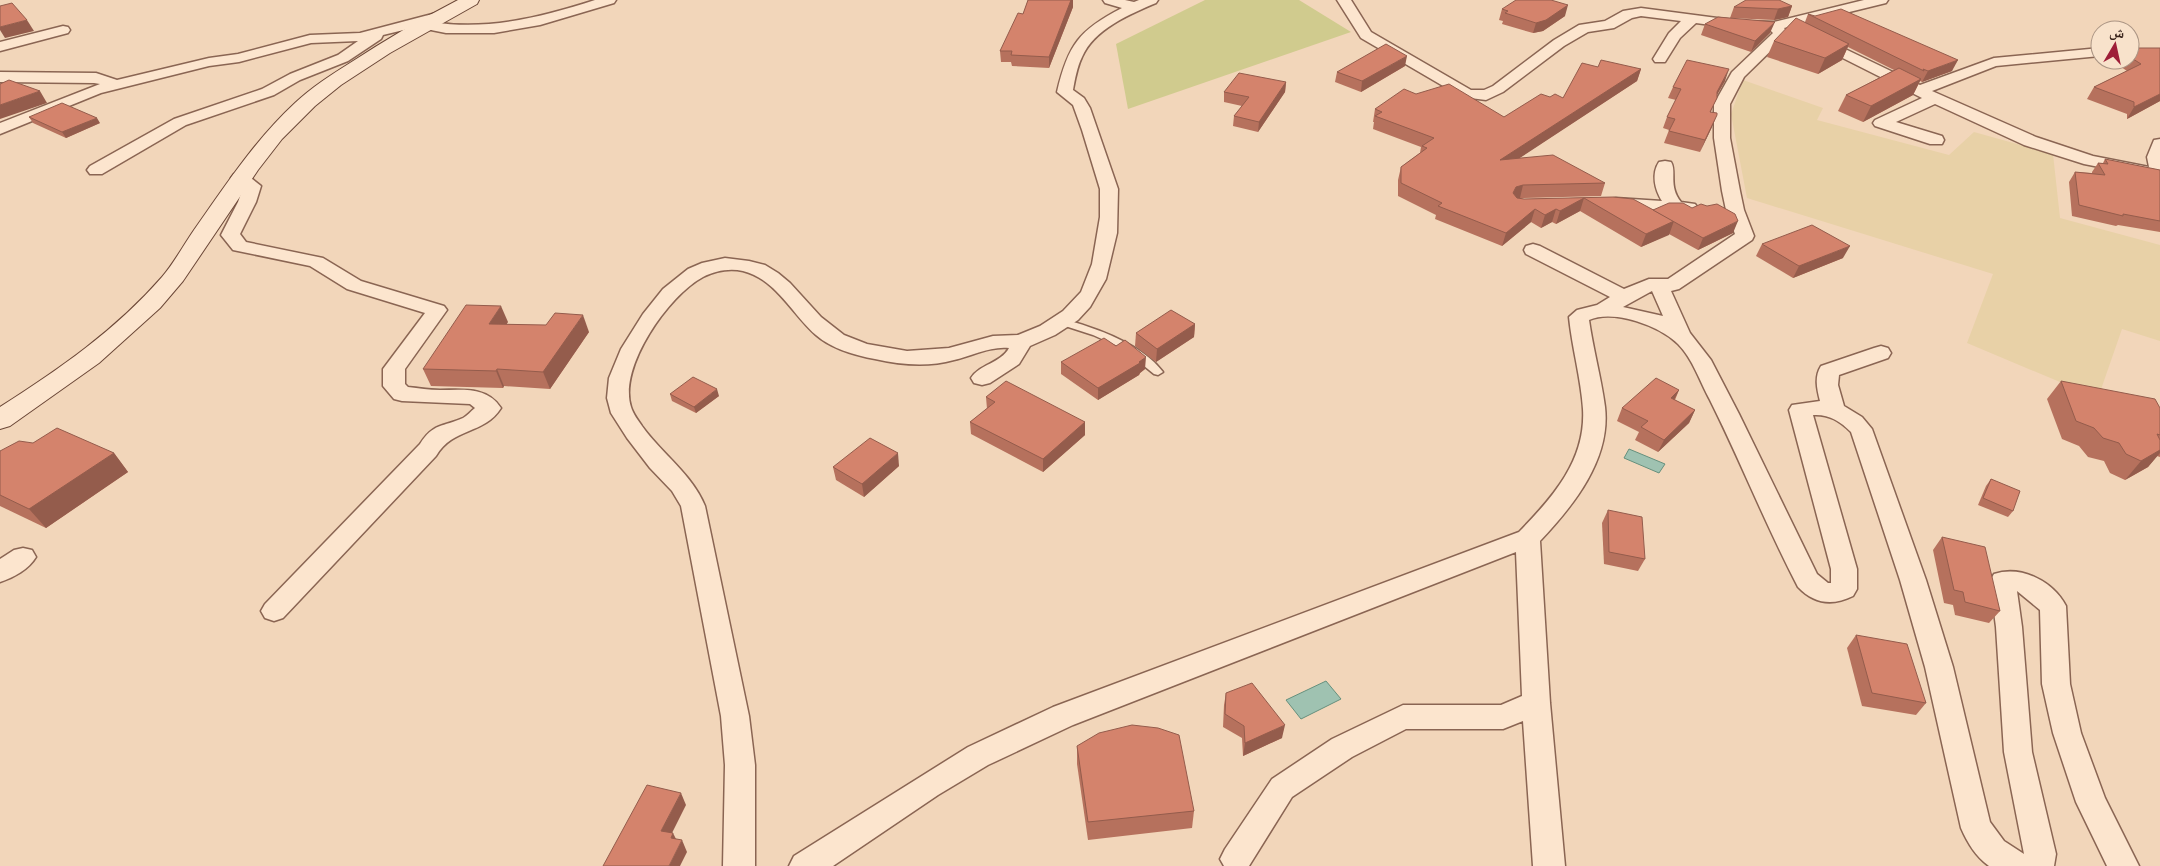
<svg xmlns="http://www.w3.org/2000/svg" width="2160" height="866" font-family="Bitter,'Noto Naskh Arabic',serif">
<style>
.farmland{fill:#e8d1a7}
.green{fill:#d0cb8e}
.water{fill:#9fc2b1;stroke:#66907d}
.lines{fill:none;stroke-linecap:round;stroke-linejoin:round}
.lane-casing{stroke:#8a6553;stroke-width:3}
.street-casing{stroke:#8a6553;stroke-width:3}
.secondary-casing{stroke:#6b4737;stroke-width:2}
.lane{fill:#fce5ce;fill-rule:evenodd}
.street{fill:#fce5ce;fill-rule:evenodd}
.secondary{fill:#fce5ce;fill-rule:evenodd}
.wall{fill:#b6715d}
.shaded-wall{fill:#945c4c}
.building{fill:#d4836c;stroke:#945c4c}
</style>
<rect width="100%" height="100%" fill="#f2d6ba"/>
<!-- farmland -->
<polygon class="farmland" points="1743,80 1823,108 1817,120 1949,155 1974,132 2053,154 2060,218 2160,245 2160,341 2122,329 2098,398 1967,343 1993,274 1747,198 1731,114"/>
<!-- green -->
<polygon class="green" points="1205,0 1299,0 1351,32 1128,109 1116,44"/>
<!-- water -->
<g class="water">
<polygon points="1629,449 1665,464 1659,473 1624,458"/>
<polygon points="1326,681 1341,699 1301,719 1286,700"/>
</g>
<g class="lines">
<defs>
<path id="lane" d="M1063 319C1096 328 1142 344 1163 372L1158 375 1154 374 1122 348 1093 335 1059 324 1058 322 1059 320Z"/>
<g id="street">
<path d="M595 0H616L614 3 540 25 494 33H446L416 27 383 35 381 39 348 61 300 80 274 95 186 125 102 174H90L87 170 90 166 174 119 262 89 290 74 338 55 358 41 311 43 239 62 209 66 101 93 0 134V123L100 84 94 83 0 82V72L96 73 117 80 209 58 238 54 310 35 360 33 440 12 447 16 445 19 432 22C488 31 542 17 595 0Z"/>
<path d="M1103 0H1125L1134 2 1139 0H1158L1156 3C1130 14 1094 29 1082 57 1077 67 1075 79 1073 90L1084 98 1090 108 1118 189 1117 233 1106 279 1090 307 1078 320 1055 335 1030 346 1019 364 990 383 982 385 974 383 971 378C980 364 1001 363 1009 348 990 346 972 356 954 360 929 367 901 365 875 359 854 355 832 349 816 335 792 314 776 279 743 271 729 268 715 271 703 277 669 295 618 367 631 407 633 414 638 420 642 426 662 454 692 474 705 506L749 716 755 765V866H723L725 765 721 716 681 506 672 491 650 468 627 438 611 413 607 398 609 378 621 349 643 314 663 289 688 269 702 263 725 258 749 261 765 265 778 273 790 283 821 317 844 335 867 344 907 351 949 348 993 336 1018 335 1040 326 1063 311 1081 292 1092 264 1100 217V189L1082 130 1073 105 1057 92C1068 45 1079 30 1122 8L1105 3Z"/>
<path d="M1337 0H1351L1371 32 1471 90H1484L1493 86 1554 40 1579 25 1605 21 1623 11 1641 8 1740 21 1774 22 1864 0H1888L1886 3 1784 28 1788 33 1786 36 1744 77 1730 104V138L1740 191 1744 210 1754 236 1752 240 1679 289 1671 291 1690 333 1711 360 1739 414 1817 574 1828 583H1831V569L1789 410 1792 405 1820 401C1817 389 1814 377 1821 366L1874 348 1881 346 1888 348 1891 353 1888 358 1839 375 1838 385 1844 406 1862 417 1872 429 1926 580 1953 667 1990 822 2004 841 2024 854 2004 752 1996 627 1990 581 1994 574C2021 565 2053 581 2066 606L2070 684 2081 733 2105 798 2139 866H2107L2076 802 2053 733 2042 684 2040 610 2017 591 2022 627 2032 752 2056 854 2054 866H1989C1976 857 1967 842 1961 828L1925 667 1900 580 1851 432C1840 421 1829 414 1813 415L1857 569V589L1853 596C1833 606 1814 604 1798 587 1766 526 1741 462 1710 400 1700 382 1693 359 1678 344 1660 326 1614 309 1589 320 1593 349 1601 377 1605 407 1611 459 1574 505 1540 541L1550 703 1565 866H1533L1523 721 1503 729H1406L1352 757 1292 797 1249 866H1224L1220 859 1225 849 1272 779 1332 739 1403 705H1501L1522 696 1516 552 1073 725 988 765 938 795 833 866H789L794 856 968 747 1053 707 1519 532C1553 497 1586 460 1583 409 1581 378 1572 348 1569 317L1577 310 1597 305 1610 297 1526 254 1524 250 1526 246 1533 244 1540 246 1624 289 1649 279H1668L1735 234 1726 210 1722 191 1714 138V104L1732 72 1773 33 1770 30 1740 29 1696 23 1680 38 1665 62H1655L1653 59 1669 33 1681 21 1641 16 1632 18 1614 28 1588 32 1564 46 1503 92 1486 100 1462 97 1361 38ZM1652 291 1663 316 1623 307Z"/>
<polygon points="63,26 68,27 70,30 68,33 0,51 0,42"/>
<polygon points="1818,36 1920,85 1994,58 2100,48 2100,56 1996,66 1932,91 2036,137 2093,156 2149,167 2147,157 2154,140 2160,139 2160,179 2084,164 2024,145 1935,104 1896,122 1942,136 1944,140 1942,144 1930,144 1875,126 1873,123 1875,120 1922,98 1813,43 1811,40 1813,37"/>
<path d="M1665 161 1671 162C1677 171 1668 186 1681 202L1695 204 1698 208 1695 212 1676 213 1610 207 1607 203 1610 199 1616 198 1662 201C1655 190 1651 174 1659 162Z"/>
<path d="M240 173 246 174 261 186 256 202 240 234 246 242 323 258 361 281 444 306 447 310 405 369V384L408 387C419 388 429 390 440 390 462 390 487 386 501 408 484 435 453 427 436 456L283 618 274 621 265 618 261 611 265 604 420 444C433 423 443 427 463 418 467 416 471 411 475 408L470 404 402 401 394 399 383 386V369L425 313 347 289 310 266 233 250 221 235 238 202 243 188 231 178 234 174Z"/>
<path d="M23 548 32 550 36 557C29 569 13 578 0 582V559L14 550Z"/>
</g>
<path id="secondary" d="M458 0H479L477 4 390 53 341 85 315 106 282 139 258 170 183 281 160 308 99 363 10 426 0 429V407C58 370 116 330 162 277 174 263 183 246 194 230 225 186 255 140 295 103 312 87 331 75 350 63 385 40 421 19 458 0Z"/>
</defs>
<!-- lane casing -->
<use href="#lane" class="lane-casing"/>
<!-- street casing -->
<use href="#street" class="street-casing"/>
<!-- secondary casing -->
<use href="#secondary" class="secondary-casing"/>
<!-- lane -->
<use href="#lane" class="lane"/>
<!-- street -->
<use href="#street" class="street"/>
<!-- secondary -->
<use href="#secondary" class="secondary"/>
</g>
<!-- wall -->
<g class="wall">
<polygon points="1028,0 1073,0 1073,7 1049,68 1012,66 1011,62 1001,62 1000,51 1023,14"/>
<polygon points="1792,6 1788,17 1774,20 1730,18 1734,7"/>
<polygon points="1502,9 1565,16 1543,31 1533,33 1502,24 1503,21 1499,20"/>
<polygon points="1808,14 1952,71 1922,82 1920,81 1913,95 1863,122 1838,111 1846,95 1894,70 1848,47 1842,60 1818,74 1767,57 1774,41 1805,22"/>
<polygon points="1705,24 1770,33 1751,52 1701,35"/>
<polygon points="2130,48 2160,48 2160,101 2127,119 2127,114 2087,99 2094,87 2127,71 2111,60 2130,60"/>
<polygon points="1405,66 1361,92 1335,82 1337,72"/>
<polygon points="1598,67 1641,69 1637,81 1519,158 1605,183 1601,196 1520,198 1524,199 1613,197 1653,210 1733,233 1698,250 1669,234 1641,247 1580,211 1556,224 1552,222 1541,228 1531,222 1502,246 1435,219 1436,215 1398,196 1398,180 1401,167 1420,153 1421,147 1373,129 1374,122 1373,122 1375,109 1416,94 1504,117 1550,97 1563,98"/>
<polygon points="1725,81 1717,95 1711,112 1712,127 1700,152 1664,143 1669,130 1663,128 1667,117 1676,100 1668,98 1673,87"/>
<polygon points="1286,82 1285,92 1258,132 1233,126 1234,116 1242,106 1224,102 1224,92"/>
<polygon points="29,117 100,123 66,138 33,123"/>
<polygon points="2105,159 2160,170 2160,232 2118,225 2116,226 2072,216 2069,182 2075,172 2092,173 2092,172 2098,163 2103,163"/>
<polygon points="1762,244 1843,258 1793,278 1756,256"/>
<polygon points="508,322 506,324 589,332 550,389 504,386 503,388 431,386 423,369"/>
<polygon points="1195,324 1194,337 1156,362 1135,346 1136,333"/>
<polygon points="1061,362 1145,369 1140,373 1139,375 1098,400 1061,374"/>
<polygon points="2061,381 2160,408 2160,457 2157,456 2148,467 2125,480 2110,473 2104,461 2088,457 2079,446 2062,439 2047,399"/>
<polygon points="1679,390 1675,400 1695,410 1689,423 1658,452 1635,440 1639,432 1617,421 1622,408"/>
<polygon points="670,394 719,396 696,413 672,401"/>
<polygon points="986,397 1085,422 1085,435 1043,472 971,434 970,422 987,409"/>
<polygon points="0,451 114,453 128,472 46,528 0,506"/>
<polygon points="899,466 864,497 836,480 833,467"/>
<polygon points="1991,479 2013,511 2008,517 1978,505 1986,486"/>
<polygon points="1608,510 1645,559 1638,571 1604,564 1602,523"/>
<polygon points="1942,537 2000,611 1989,623 1955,615 1953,605 1944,603 1933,550"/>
<polygon points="1856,635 1926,703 1916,715 1862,706 1847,648"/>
<polygon points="1226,693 1282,738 1243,756 1242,738 1223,727 1224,705"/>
<polygon points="1077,746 1194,811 1192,828 1088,840 1077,764"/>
</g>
<!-- shaded-wall -->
<g class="shaded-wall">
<polygon points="1071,0 1073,0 1073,7 1049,68 1049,57"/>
<polygon points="1568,5 1565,16 1543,31 1533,33 1536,23"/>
<polygon points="1792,6 1788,17 1774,20 1778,9"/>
<polygon points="27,20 34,31 5,38 0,30 0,27"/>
<polygon points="1775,22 1770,33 1751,52 1755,41"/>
<polygon points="1849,44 1842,60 1818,74 1825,58"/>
<polygon points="1407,56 1405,66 1361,92 1362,81"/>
<polygon points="1958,60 1952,71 1922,82 1928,71"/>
<polygon points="1641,69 1637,81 1497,173 1500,160"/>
<polygon points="1729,69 1725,81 1712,103 1717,92"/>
<polygon points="1921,79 1913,95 1863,122 1871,106"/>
<polygon points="1286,82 1285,92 1258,132 1259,122"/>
<polygon points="40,91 47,103 0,119 0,105"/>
<polygon points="2160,94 2160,101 2127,119 2134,107"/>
<polygon points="1717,115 1712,127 1700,152 1705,140"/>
<polygon points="97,118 100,123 66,138 62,132"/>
<polygon points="1523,185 1520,198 1512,200 1513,193 1516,187"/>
<polygon points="1584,198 1580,211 1556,224 1560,211"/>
<polygon points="1535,209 1531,222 1502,246 1506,233"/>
<polygon points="1556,209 1552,222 1541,228 1545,215"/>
<polygon points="1674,221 1669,235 1641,247 1646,234"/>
<polygon points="1738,221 1733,233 1698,250 1703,238"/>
<polygon points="1850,246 1843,258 1793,278 1799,266"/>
<polygon points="501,306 508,322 496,341 489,324"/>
<polygon points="583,315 589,332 550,389 543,372"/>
<polygon points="1195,324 1194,337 1156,362 1157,349"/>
<polygon points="1146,357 1145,369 1140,373 1139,375 1098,400 1098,388"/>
<polygon points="497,369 504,386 503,388 496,371"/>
<polygon points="717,389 719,396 696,413 694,407"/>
<polygon points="1679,390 1673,402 1671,398"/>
<polygon points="1695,410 1689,423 1658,452 1664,440"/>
<polygon points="1085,422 1085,435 1043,472 1043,459"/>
<polygon points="2160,450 2160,453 2148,467 2125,480 2141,461"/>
<polygon points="114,453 128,472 46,528 29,509"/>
<polygon points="898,453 899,466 864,497 862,484"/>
<polygon points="1285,725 1282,738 1243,756 1245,743"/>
<polygon points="681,793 686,805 667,843 661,831"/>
<polygon points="673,833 679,845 671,838"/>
<polygon points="682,840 687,852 680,866 669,866"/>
</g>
<!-- building -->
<g class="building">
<polygon points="1028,0 1071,0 1049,57 1011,55 1012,51 1000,51 1018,13 1023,14"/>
<polygon points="1516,0 1551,0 1568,5 1546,20 1536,23 1505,13 1508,11 1502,9"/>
<polygon points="1746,0 1779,0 1792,6 1778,9 1734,7"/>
<polygon points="12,3 27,20 0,27 0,6"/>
<polygon points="1841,9 1958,60 1928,71 1923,69 1924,71 1808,14 1815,16"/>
<polygon points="1718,17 1775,22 1755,41 1705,24"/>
<polygon points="1796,18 1849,44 1825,58 1774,41"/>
<polygon points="1386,44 1407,56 1362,81 1337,72"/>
<polygon points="2130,48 2160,48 2160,94 2134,107 2134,102 2094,87 2141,64 2130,57"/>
<polygon points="1601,60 1641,69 1500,160 1553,155 1605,183 1523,185 1516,187 1513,193 1517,198 1524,199 1613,197 1633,199 1674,221 1646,234 1584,198 1560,211 1556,209 1545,215 1535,209 1506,233 1438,206 1442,203 1401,183 1401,167 1427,148 1422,146 1434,138 1375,116 1382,112 1375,109 1404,89 1416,94 1449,84 1504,117 1541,94 1550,97 1555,94 1563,98 1582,63 1598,67"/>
<polygon points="1687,60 1729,69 1717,92 1717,98 1710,112 1717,113 1717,115 1705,140 1669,131 1675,119 1667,117 1681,89 1673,87"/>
<polygon points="1899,68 1921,79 1871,106 1846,95"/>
<polygon points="1239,73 1286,82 1259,122 1234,116 1249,97 1224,92"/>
<polygon points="9,80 40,91 0,105 0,84"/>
<polygon points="62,103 97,118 62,132 29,117"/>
<polygon points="2105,159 2160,170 2160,221 2123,214 2123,216 2079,205 2075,172 2105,175 2098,163 2108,164"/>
<polygon points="1669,203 1683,203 1692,208 1701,204 1707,206 1717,204 1735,214 1738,221 1703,238 1653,210"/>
<polygon points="1812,225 1850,246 1799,266 1762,244"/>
<polygon points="466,305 501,306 489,324 546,325 555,313 583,315 543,372 497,369 496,371 423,369"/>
<polygon points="1171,310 1195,324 1157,349 1136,333"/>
<polygon points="1104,338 1116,346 1125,340 1146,357 1139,362 1140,363 1098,388 1061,362"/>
<polygon points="693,377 717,389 694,407 670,394"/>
<polygon points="1656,378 1679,390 1671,398 1695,410 1664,440 1641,427 1648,421 1622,408"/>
<polygon points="1006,381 1085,422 1043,459 970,422 995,402 986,397"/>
<polygon points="2061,381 2155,399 2160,408 2160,435 2157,434 2160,440 2160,450 2141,461 2126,454 2119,443 2103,438 2094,428 2076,421"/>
<polygon points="57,428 114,453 29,509 0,495 0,451 19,441 33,443"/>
<polygon points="870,438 898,453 862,484 833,467"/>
<polygon points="1991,479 2020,491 2013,511 1983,498"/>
<polygon points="1608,510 1642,517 1645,559 1609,552"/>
<polygon points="1942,537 1985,547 2000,611 1965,602 1963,592 1954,590"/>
<polygon points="1856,635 1907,644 1926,703 1872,693"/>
<polygon points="1252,683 1285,725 1245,743 1244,726 1225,714 1226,693"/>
<polygon points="1132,725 1158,728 1179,735 1194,811 1088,822 1077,746 1099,733"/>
<polygon points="647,785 681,793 661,831 673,833 671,838 682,840 669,866 603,866"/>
</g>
<!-- north arrow -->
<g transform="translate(2115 45) rotate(9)"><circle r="24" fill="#f8e2cb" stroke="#ab9584"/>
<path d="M0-4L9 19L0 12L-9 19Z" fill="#9e1e38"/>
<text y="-8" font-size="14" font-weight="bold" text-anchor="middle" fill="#37221a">ش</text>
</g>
</svg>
